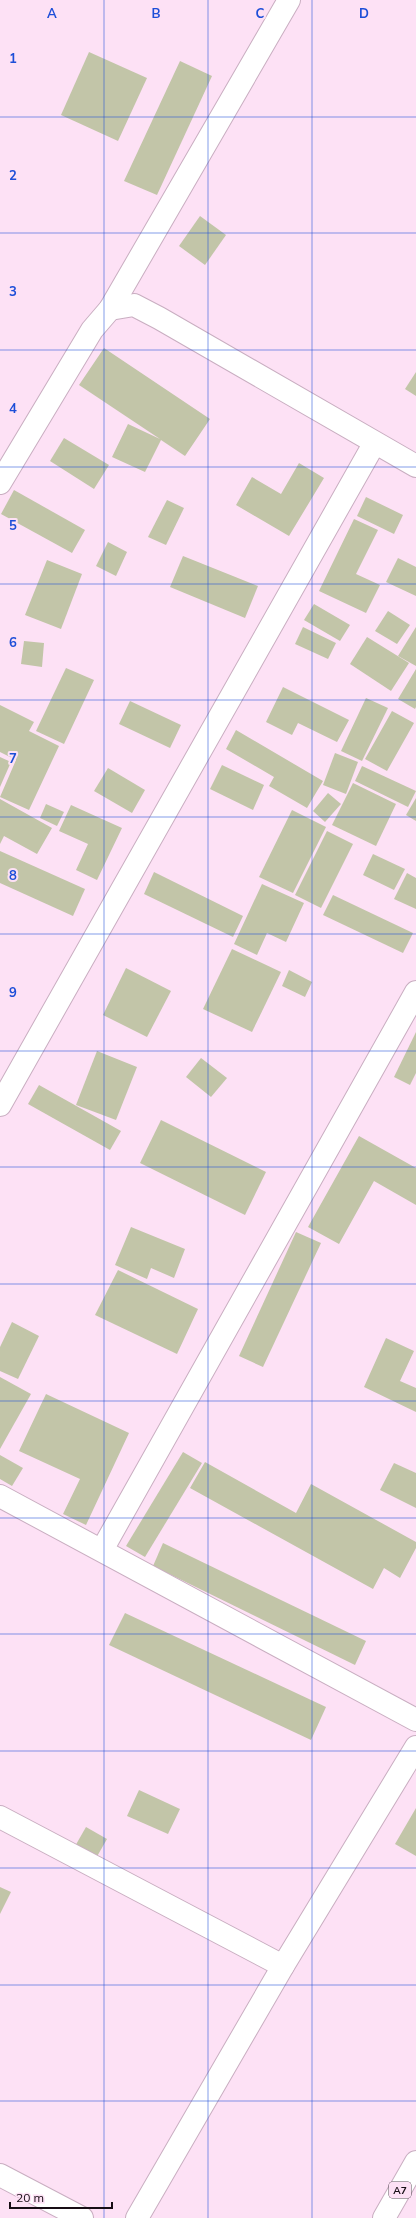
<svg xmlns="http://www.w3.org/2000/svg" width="416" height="2218" font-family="Mulish,sans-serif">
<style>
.building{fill:#c2c5a8}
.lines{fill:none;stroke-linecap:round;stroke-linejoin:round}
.street-casing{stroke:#c9aec1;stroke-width:24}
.highway-casing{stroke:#c9aec1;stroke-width:24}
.street{stroke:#fff;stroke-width:22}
.highway{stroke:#fff;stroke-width:22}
.grid{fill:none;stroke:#1d4ed8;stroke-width:1;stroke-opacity:0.55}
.labels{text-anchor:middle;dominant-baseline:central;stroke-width:4;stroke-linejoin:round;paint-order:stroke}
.shield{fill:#fde1f5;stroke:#5b4d58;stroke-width:1}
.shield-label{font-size:10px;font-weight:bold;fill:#160d14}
.grid-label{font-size:13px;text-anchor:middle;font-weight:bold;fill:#1d4ed8;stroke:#fde1f5;stroke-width:4;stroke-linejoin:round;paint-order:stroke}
</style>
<rect width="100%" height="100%" fill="#fde1f5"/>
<!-- building -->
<g class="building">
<polygon points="89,52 147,78 118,141 61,115"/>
<polygon points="180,61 212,76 157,195 124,181"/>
<polygon points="200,216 226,235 205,265 179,246"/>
<polygon points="104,348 210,419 185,456 161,440 145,472 112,457 128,424 160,439 79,385"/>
<polygon points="416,372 416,396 405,389"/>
<polygon points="64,438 109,465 94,489 50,461"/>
<polygon points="299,463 324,478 289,536 236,505 252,477 281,494"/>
<polygon points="14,490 85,530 72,553 1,514"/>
<polygon points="366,497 403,515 394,534 357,516"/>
<polygon points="167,500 184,508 166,545 148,537"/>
<polygon points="354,519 378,530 356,574 380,585 366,613 319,591"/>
<polygon points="108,542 127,552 116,576 96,566"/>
<polygon points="183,556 258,586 245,618 170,587"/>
<polygon points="398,558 416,567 416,596 386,582"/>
<polygon points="47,560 82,574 61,629 25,615"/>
<polygon points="314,604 350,625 340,641 304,620"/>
<polygon points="388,611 410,625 397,644 375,631"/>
<polygon points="303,627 336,643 328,659 295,644"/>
<polygon points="416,627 416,666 398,656"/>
<polygon points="367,637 409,663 391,691 350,664"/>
<polygon points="24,641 44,643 42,667 21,664"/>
<polygon points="66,668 94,680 64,744 36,731"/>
<polygon points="416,669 416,707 415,709 398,699"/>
<polygon points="283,687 349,720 337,742 298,723 292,735 266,722"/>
<polygon points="366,698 388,708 362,761 341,751"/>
<polygon points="130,701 181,725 170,748 119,724"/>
<polygon points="0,705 34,722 29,731 59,746 29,810 0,797 16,760 0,752"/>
<polygon points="392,711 414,723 387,771 365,759"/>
<polygon points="236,730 323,781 307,808 269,786 274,777 226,749"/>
<polygon points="335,753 358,762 346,794 323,785"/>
<polygon points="0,757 11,762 0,787"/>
<polygon points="222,765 264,785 253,810 210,789"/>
<polygon points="362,766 416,791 408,807 355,781"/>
<polygon points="108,768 145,790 132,813 94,791"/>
<polygon points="353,783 396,804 376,846 332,825"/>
<polygon points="328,793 341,804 325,822 313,811"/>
<polygon points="416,798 416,821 406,815"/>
<polygon points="0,799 52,828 37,854 4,836 0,844"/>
<polygon points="46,804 64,812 57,826 40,818"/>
<polygon points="71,805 122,828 97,880 76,870 88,844 59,831"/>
<polygon points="292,810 326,827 293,893 259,877"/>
<polygon points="327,831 353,844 321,908 295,895"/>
<polygon points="0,851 85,889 73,916 0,883"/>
<polygon points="373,854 405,869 394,890 363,875"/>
<polygon points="154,872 243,916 233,937 144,894"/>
<polygon points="407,873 416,878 416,909 394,899"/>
<polygon points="262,884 304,903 286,942 267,933 257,955 234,944"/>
<polygon points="333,895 413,933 403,953 323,915"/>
<polygon points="232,949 281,972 252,1032 203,1009"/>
<polygon points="126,968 171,991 147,1037 103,1015"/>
<polygon points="289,970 312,982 305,997 282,986"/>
<polygon points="416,1032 416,1073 410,1085 394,1077"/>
<polygon points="97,1051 137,1067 116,1120 76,1105"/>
<polygon points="201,1058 227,1078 211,1097 186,1077"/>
<polygon points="39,1085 121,1131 110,1150 28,1104"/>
<polygon points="161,1120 266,1172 245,1215 140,1163"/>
<polygon points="359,1136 416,1168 416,1205 374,1181 339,1244 308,1227"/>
<polygon points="131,1227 185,1249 174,1278 151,1268 147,1279 115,1265"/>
<polygon points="296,1232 321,1243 263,1367 239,1356"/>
<polygon points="118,1270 198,1309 177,1354 95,1315"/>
<polygon points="12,1322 39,1336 18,1379 0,1371 0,1347"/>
<polygon points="386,1338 414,1351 400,1381 416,1388 416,1412 364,1387"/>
<polygon points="0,1377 31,1394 0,1449"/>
<polygon points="46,1394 129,1433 86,1525 63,1514 80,1479 19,1451"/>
<polygon points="183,1452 202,1463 145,1557 126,1546"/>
<polygon points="0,1455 23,1468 12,1486 0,1479"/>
<polygon points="205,1462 296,1513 311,1484 416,1542 416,1548 400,1578 384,1568 373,1589 190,1488"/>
<polygon points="394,1463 416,1473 416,1508 380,1490"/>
<polygon points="163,1543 366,1641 355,1665 153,1566"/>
<polygon points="125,1613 326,1707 311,1740 109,1645"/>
<polygon points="139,1790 180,1809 168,1834 127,1816"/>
<polygon points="416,1808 416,1856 395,1844"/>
<polygon points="86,1827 107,1839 95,1860 74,1848"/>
<polygon points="0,1887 11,1892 0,1914"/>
</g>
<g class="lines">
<defs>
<g id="street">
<polyline points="110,309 134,305 159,318 416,466"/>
<polyline points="0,483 92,330 110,309 289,0"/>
<polyline points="0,1105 374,444"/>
<polyline points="0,1496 416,1720"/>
<polyline points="102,1550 416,992"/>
<polyline points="0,1817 283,1966"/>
<polyline points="0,2175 82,2218"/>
<polyline points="137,2218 283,1966 416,1747"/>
</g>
<polyline id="highway" points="384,2218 416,2162"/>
</defs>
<!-- street casing -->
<use href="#street" class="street-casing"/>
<!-- highway casing -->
<use href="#highway" class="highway-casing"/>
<!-- street -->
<use href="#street" class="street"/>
<!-- highway -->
<use href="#highway" class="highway"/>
</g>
<!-- grid -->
<path class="grid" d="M104 0V2218M208 0V2218M312 0V2218M0 117H416M0 233H416M0 350H416M0 467H416M0 584H416M0 700H416M0 817H416M0 934H416M0 1051H416M0 1167H416M0 1284H416M0 1401H416M0 1518H416M0 1634H416M0 1751H416M0 1868H416M0 1985H416M0 2101H416"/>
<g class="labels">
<!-- shield labels -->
<rect class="shield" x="389" y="2182" width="22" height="16" rx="3"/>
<g class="shield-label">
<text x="400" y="2190">A7</text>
</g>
</g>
<g class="grid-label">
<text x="52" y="18">A</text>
<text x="156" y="18">B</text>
<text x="260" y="18">C</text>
<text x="364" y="18">D</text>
<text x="13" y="63">1</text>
<text x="13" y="180">2</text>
<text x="13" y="296">3</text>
<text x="13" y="413">4</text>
<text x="13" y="530">5</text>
<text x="13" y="647">6</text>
<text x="13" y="763">7</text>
<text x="13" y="880">8</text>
<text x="13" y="997">9</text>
</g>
<!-- scale -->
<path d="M10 2202v6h102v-6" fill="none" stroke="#160d14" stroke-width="2"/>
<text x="16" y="2202" font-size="12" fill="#160d14" stroke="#fde1f5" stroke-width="3" paint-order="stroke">20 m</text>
</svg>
